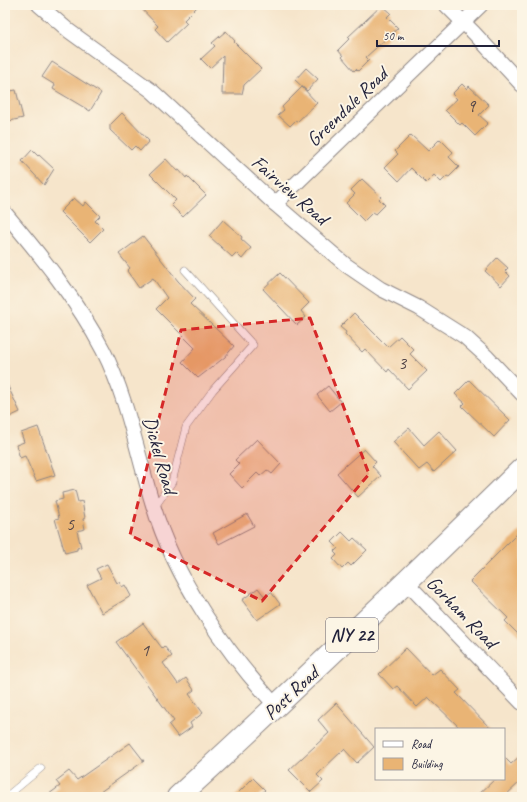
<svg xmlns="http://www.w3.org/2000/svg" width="527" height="802" font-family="Caveat,sans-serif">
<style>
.building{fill:#e9b474}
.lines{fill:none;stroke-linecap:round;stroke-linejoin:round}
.lane-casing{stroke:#8c8483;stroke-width:8}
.street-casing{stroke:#8c8483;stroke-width:16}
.primary-casing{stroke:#8c8483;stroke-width:24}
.lane{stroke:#fff;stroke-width:7}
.street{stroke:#fff;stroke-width:14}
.primary{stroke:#fff;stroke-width:22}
.marked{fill:#d62828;fill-opacity:0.2;stroke:#d62828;stroke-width:3;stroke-dasharray:8 5;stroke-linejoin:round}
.labels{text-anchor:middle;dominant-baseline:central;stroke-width:4;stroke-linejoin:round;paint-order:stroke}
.number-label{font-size:18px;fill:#544649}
.shield{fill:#fcf5e5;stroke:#63616e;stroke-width:1}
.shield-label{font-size:19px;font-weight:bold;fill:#22223b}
.street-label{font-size:20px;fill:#22223b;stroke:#fcf5e5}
</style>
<rect width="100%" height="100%" fill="#fcf5e5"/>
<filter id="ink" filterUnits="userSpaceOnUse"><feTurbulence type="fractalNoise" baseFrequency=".025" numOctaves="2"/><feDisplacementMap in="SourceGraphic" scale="8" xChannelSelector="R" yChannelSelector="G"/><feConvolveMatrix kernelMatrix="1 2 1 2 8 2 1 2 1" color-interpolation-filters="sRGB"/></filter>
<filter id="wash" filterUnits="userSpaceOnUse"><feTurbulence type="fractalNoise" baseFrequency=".012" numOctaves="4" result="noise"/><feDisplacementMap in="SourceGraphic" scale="16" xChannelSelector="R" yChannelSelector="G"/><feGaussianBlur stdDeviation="0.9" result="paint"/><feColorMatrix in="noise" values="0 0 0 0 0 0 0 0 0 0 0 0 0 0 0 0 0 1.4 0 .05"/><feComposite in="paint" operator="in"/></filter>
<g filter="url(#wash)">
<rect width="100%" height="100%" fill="#f6e5cb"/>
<g id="blocks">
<!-- building -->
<g class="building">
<polygon points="138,5 199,5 184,20 187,23 167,42 155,29 158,26"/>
<polygon points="382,5 391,13 387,17 398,28 366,57 369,60 358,71 356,69 354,71 342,57 343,56 338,50 350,38 348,37"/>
<polygon points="226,31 235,41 234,42 261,69 244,85 242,94 222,94 223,56 210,68 201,59 215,46 212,43"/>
<polygon points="52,62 101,93 90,111 53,89 55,85 42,77"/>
<polygon points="306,68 318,79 307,91 295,80"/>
<polygon points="462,84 467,89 469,86 489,105 479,115 488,123 475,136 462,123 460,125 445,110 457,99 452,94"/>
<polygon points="302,87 317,103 297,122 295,121 290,126 278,115 284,110 282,107"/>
<polygon points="16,90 23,118 5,122 5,92"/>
<polygon points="122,113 149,141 140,151 135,146 131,150 110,130 110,125"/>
<polygon points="411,135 428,151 440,139 453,152 449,157 459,167 449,177 447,176 441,182 434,175 426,183 411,168 399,181 385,167 398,154 395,151"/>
<polygon points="32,150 38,156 39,155 54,169 44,185 22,161"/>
<polygon points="166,159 177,171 179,170 186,178 187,176 206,195 183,217 171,205 176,200 150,174"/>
<polygon points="362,179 381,197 379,199 385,205 376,214 373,212 364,221 346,203 355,194 351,190"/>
<polygon points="74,198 83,206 86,202 100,216 95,221 103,229 90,242 60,212"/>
<polygon points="223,220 242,237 241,239 251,248 242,259 236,253 232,257 209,236"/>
<polygon points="143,236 178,281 195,299 190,304 234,346 225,357 198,378 182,362 195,348 156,309 167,298 153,278 139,288 127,271 130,268 119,254"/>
<polygon points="497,258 508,268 505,271 510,276 501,286 485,271"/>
<polygon points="280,273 309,303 301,311 306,317 297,325 263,289"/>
<polygon points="354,313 388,347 400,336 414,350 410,354 427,371 408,389 389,369 387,372 365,349 362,352 345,334 346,332 340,327"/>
<polygon points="5,380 20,412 5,419"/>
<polygon points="469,380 510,420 494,437 462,406 465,403 455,394"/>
<polygon points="328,386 341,402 330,411 317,395"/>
<polygon points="38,427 55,475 36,481 25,456 20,458 16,445 24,442 21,433"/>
<polygon points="409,428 424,445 439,431 457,451 434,472 427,464 419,470 393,442"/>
<polygon points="257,439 281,464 272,474 267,470 260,476 257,473 242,488 229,474 239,464 235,460"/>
<polygon points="364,449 376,462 372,466 381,476 358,497 337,473"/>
<polygon points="75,490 78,502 82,501 85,518 83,519 85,529 77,531 81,547 77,548 77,550 65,553 55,519 59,518 55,501 63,499 62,493"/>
<polygon points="247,514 254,526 219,544 213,533"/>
<polygon points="522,529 522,638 505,621 508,618 470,581"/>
<polygon points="342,532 351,541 354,538 367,550 351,566 348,563 342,569 333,559 337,555 334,552 338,548 332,542"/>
<polygon points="107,564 117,583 119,582 122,587 125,585 131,596 102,613 87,585 101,578 96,569"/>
<polygon points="258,588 265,597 271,592 280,604 257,620 242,600"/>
<polygon points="143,623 162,648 164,646 172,656 163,663 178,684 186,678 194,690 189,694 203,713 190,723 192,727 178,737 169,725 174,721 116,642"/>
<polygon points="406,648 432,675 440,669 460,690 456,693 491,729 461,729 428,697 417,707 397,686 393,689 379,674"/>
<polygon points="336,703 374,747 357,763 344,749 317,775 323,781 311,792 289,770 329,733 318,720"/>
<polygon points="130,743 144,761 93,797 45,797 60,786 56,781 69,771 77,780"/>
<polygon points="522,754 522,780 504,797 476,797 495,779 504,779 504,757 511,764"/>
<polygon points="253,778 265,790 258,797 234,797"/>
</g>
</g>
</g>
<g filter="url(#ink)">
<use href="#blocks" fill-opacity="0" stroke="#8c8483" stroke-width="1"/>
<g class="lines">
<defs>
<g id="lane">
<polyline points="154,508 172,482 186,427 213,390 253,345 185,270"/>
<polyline points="6,797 41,768"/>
</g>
<g id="street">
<polyline points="39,5 69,31 152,91 275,204 346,265 381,289 419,308 465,337 487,357 522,394"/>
<polyline points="446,5 474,33 522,85"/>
<polyline points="275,204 481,5"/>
<path d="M5 213C41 256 77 300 103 350 128 399 137 454 153 505 175 579 225 651 277 707"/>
<polyline points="407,583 522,703"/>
</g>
<path id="primary" d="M178 797C295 690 409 580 522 469"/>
</defs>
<!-- lane casing -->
<use href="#lane" class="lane-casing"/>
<!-- street casing -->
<use href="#street" class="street-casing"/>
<!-- primary casing -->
<use href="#primary" class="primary-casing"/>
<!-- lane -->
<use href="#lane" class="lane"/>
<!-- street -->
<use href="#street" class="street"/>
<!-- primary -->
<use href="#primary" class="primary"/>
</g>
</g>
<!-- marked area -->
<path class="marked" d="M310 318 369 474 262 601 130 535 181 330Z"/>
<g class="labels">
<!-- number labels -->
<g class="number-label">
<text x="471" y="106">9</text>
<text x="402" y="363">3</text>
<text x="70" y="524">5</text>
<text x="145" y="650">1</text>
</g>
<!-- shield labels -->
<rect class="shield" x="326" y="618" width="52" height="34" rx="3"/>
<g class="shield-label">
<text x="352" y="635">NY 22</text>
</g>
<!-- street labels -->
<g class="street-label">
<text transform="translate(347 107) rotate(-44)">Greendale Road</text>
<text transform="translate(290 190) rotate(41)">Fairview Road</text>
<text transform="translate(160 455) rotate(74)">Dickel Road</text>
<text transform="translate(462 612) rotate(46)">Gorham Road</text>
<text transform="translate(291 693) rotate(-43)">Post Road</text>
</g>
</g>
<!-- margin -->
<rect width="527" height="802" fill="none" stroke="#fcf5e5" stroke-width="20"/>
<!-- legend -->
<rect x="375" y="728" width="130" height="52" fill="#fcf5e5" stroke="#a5a1a1"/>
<rect x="383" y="741" width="20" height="6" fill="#ffffff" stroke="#a5a1a1"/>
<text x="411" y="748" font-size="12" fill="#22223b">Road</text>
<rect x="383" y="758" width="20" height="12" fill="#e9b474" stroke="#a5a1a1"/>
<text x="411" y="768" font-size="12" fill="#22223b">Building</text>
<!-- scale -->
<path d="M377 40v6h122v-6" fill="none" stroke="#22223b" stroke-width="2"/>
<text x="383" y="40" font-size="12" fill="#22223b" stroke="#fcf5e5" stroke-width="3" paint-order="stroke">50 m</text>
</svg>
